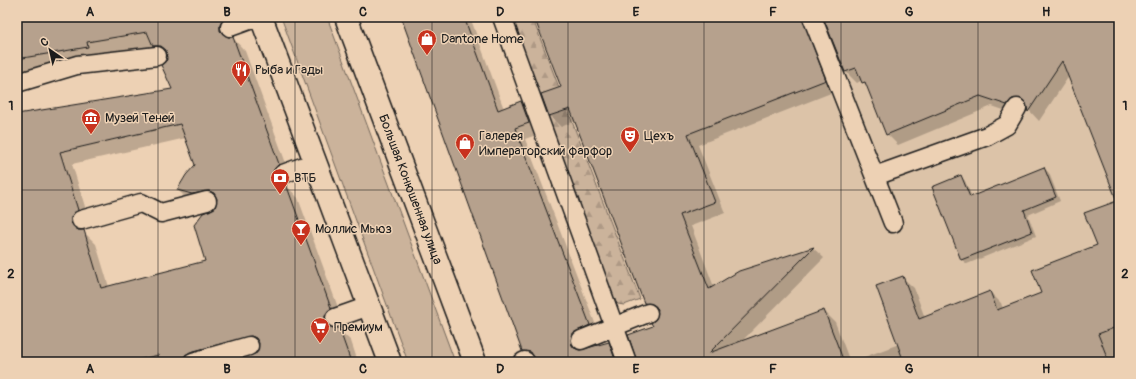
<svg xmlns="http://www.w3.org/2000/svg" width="1136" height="379" font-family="Pangolin,sans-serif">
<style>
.built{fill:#dcc3a8}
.forest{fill:url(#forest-firs);stroke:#74685c}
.green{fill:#cbb39b;stroke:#74685c}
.shadow{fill:#0003;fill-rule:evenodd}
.building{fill:#b6a18d;stroke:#1c1c1c;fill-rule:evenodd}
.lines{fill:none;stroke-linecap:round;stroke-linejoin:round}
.service-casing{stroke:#1c1c1c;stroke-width:21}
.secondary-casing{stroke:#1c1c1c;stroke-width:25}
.service{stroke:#edd1b4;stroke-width:18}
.secondary{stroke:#edd1b4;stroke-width:22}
.grid{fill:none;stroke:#1c1c1c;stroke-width:1;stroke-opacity:0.55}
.labels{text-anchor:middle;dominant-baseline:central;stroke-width:3;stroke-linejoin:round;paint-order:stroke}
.poi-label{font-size:13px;fill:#1c1c1c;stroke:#edd1b4;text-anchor:start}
.street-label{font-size:13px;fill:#1c1c1c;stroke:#edd1b4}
.neatline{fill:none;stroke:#1c1c1c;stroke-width:1.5}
.grid-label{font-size:13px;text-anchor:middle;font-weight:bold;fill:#1c1c1c}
</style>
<defs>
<pattern id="forest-firs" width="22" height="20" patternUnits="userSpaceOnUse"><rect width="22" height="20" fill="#cbb39b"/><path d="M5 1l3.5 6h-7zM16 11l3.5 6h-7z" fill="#ae9985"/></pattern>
</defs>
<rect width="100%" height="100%" fill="#edd1b4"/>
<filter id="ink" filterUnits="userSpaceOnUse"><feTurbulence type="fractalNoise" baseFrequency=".025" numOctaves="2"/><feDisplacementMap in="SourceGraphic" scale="8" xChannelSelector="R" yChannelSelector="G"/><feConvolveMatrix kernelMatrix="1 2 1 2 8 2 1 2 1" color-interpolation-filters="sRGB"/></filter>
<g filter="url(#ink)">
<!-- built -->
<polygon class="built" points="534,17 1119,17 1119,362 666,362"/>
<!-- forest -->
<polygon class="forest" points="510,17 532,17 640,299 624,305 618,304 614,300"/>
<!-- green -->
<polygon class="green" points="281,17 327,17 455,362 408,362"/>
<!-- shadow -->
<g class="shadow">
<path d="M17 17H233L238 30 232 37 245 51 291 177 287 180 286 185 298 198 343 321 337 328 351 341 358 362H235L258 354 261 347 210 362H17V115L173 90 168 58 154 46 99 54 100 59 17 74ZM186 138 196 166 178 190 191 203 205 206 218 204 215 209 206 262 109 287 96 244 83 231 90 223 72 164Z"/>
<polygon points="402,17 470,17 504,109 521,102 532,113 539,134 525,139 600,336 583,344 582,351 608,343 619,354 622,362 535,362 523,351"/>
<polygon points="536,17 1119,17 1119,362 851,362 899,344 903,278 914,288 925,318 990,292 1001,303 1003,309 1043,293 1098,245 1118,201 1069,76 1039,121 1028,109 1023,109 1018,115 992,106 898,145 887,134 868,88 862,80 857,83 846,72 825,18 820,17 836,91 698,145 725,213 691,226 714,287 740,272 813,248 824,258 741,342 824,311 835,322 850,362 638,362 657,320 658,314 645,303 575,121 561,127 550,116 542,95 563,88"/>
<polygon points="1044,168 1049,173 1060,201 1028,215 1036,236 967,264 962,260 933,187 961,176 965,181 972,197"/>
</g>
<!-- building -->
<g class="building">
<path d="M17 17H226L220 25V31L228 37H233L279 164 275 168 273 177 277 182 286 184 331 308 325 316V322L333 328H339L351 362H231L257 353 259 343 256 338 251 336 190 352 185 355 183 362H159L158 355 130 362H17V114L172 89 161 65 167 60 166 50 161 46H153L147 32 87 42 88 47 17 59ZM180 124 195 165 186 175 177 190 192 194 209 191 214 193 217 199 215 208 203 213 194 225 205 261 101 288 84 230H78L71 223V217L78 210 60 152Z"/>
<polygon points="401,17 464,17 498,110 521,101 529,123 515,128 590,325 573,333 571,344 574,348 580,350 609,342 616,362 535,362 531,352 522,351"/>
<polygon points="534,17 802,17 826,80 688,134 715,202 680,215 709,289 739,271 814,247 709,353 824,310 844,362 637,362 628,335 653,326 651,323 656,319 658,309 654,305 644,303 570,109 549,116 541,94 561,87"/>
<polygon points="823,17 1119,17 1119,326 1098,334 1109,362 904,362 876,286 903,276 919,319 990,291 997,310 1041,293 1032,270 1097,245 1084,213 1117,201 1062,61 1028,112 1026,103 1022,99 1012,99 1007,105 980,96 886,135 865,82 862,83 856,68 845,72"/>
<polygon points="1044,167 1056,197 1024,210 1032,232 961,260 932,187 961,175 970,197"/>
</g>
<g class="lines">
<defs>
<g id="service">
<polyline points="502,17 627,362"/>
<polyline points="812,17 893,223"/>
<polyline points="230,27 258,17"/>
<polyline points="17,83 77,65 157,56"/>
<polyline points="283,174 315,162"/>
<polyline points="875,176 987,136 1007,125 1017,108"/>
<polyline points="81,220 141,203 161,213 207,201"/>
<polyline points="335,318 369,306"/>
<polyline points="581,340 648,313"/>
<polyline points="193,362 249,346"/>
<polyline points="523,362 525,361"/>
</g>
<g id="secondary">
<polyline points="261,17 390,362"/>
<path id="s1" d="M346 17 475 362"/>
</g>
</defs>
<!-- service casing -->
<use href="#service" class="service-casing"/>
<!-- secondary casing -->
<use href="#secondary" class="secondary-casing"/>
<!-- service -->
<use href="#service" class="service"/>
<!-- secondary -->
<use href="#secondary" class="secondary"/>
</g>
</g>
<!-- grid -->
<path class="grid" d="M158 17V362M295 17V362M432 17V362M568 17V362M704 17V362M841 17V362M978 17V362M17 190H1119"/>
<!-- icons -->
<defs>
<symbol id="shop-pin" viewBox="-11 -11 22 30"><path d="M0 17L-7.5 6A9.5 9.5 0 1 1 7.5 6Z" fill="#c8321e" stroke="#edd1b4"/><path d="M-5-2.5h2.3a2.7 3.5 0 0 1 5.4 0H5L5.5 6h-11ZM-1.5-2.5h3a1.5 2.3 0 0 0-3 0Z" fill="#fff"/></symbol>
<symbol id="restaurant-pin" viewBox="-11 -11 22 30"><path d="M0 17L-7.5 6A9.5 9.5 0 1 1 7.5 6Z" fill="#c8321e" stroke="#edd1b4"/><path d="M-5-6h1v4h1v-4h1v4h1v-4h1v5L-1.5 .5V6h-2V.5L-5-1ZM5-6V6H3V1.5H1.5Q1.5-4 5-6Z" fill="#fff"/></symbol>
<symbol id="museum-pin" viewBox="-11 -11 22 30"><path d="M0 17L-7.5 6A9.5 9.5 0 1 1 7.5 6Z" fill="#c8321e" stroke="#edd1b4"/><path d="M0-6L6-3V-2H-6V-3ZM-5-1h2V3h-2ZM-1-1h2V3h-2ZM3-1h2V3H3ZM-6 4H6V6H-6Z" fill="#fff"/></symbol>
<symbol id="theatre-pin" viewBox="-11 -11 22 30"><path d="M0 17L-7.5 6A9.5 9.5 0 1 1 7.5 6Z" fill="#c8321e" stroke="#edd1b4"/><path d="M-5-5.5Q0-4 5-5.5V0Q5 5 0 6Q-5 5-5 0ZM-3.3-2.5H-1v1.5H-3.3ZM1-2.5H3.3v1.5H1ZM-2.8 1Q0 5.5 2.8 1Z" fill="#fff"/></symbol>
<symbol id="bank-pin" viewBox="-11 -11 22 30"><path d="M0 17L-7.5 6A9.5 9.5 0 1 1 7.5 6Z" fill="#c8321e" stroke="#edd1b4"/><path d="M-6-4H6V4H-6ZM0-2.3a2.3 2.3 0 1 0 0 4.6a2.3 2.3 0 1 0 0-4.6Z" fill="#fff"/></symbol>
<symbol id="bar-pin" viewBox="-11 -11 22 30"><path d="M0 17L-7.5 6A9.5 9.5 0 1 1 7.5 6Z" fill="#c8321e" stroke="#edd1b4"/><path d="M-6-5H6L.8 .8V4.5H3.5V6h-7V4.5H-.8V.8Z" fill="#fff"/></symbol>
<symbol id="supermarket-pin" viewBox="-11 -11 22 30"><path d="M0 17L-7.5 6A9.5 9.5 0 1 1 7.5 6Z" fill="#c8321e" stroke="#edd1b4"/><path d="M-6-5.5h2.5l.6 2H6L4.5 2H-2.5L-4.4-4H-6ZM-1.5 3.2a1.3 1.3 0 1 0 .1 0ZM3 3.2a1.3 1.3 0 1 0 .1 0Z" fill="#fff"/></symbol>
</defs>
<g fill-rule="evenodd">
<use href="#shop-pin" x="416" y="28" width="22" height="30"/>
<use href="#restaurant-pin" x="230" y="59" width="22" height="30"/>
<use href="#museum-pin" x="80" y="107" width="22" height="30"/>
<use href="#theatre-pin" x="619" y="125" width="22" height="30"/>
<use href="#shop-pin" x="454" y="132" width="22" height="30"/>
<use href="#bank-pin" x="269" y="167" width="22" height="30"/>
<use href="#bar-pin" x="290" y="218" width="22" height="30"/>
<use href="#supermarket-pin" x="309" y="316" width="22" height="30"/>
</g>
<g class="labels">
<!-- poi labels -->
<g class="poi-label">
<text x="441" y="39">Dantone Home</text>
<text x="255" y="70">Рыба и Гады</text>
<text x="105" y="118">Музей Теней</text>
<text x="479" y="136">Галерея<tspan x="479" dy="15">Императорский фарфор</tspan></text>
<text x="644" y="136">Цехъ</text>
<text x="294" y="178">ВТБ</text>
<text x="315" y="229">Моллис Мьюз</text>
<text x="334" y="327">Премиум</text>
</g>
<!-- street labels -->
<g class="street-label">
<text stroke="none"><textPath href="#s1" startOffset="184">Большая Конюшенная улица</textPath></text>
</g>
</g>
<!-- margin -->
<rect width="1136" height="379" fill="none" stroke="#edd1b4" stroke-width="44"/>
<!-- north arrow -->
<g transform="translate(50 50) rotate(326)" stroke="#edd1b4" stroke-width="3" paint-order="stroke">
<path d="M0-3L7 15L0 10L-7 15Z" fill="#1c1c1c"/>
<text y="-6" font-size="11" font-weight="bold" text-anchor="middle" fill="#1c1c1c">С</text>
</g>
<rect x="22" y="22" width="1092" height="335" class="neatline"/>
<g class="grid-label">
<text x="90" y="16">A</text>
<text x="227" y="16">B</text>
<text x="363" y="16">C</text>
<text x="500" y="16">D</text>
<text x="636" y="16">E</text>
<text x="773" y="16">F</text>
<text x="909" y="16">G</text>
<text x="1046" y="16">H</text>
<text x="11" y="110">1</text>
<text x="1125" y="110">1</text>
<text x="11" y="278">2</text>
<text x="1125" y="278">2</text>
<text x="90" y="373">A</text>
<text x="227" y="373">B</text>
<text x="363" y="373">C</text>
<text x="500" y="373">D</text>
<text x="636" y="373">E</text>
<text x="773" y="373">F</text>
<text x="909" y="373">G</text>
<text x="1046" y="373">H</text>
</g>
</svg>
